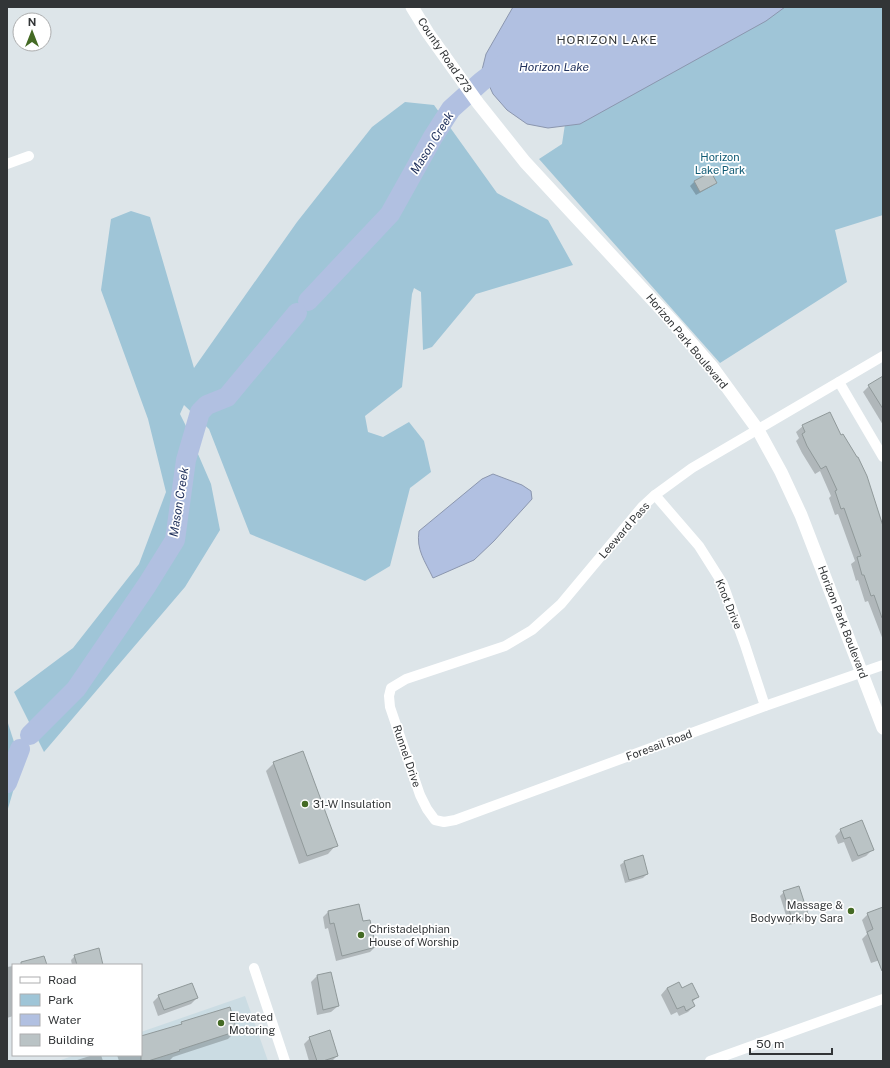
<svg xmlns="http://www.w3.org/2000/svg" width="890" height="1068" font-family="'Public Sans',sans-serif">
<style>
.built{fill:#cbdce3}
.green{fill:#9fc5d7}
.water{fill:#b1c0e1;stroke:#8b96ae}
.shadow{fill:#0003}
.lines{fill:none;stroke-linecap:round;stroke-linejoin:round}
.river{stroke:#b1c0e1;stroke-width:20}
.building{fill:#bac3c5;stroke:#90999a}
.minor{stroke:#fff;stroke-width:10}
.tertiary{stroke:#fff;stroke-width:13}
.poi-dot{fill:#446a24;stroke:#fff;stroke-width:1.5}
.labels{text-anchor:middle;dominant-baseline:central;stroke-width:3.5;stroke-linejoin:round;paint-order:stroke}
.street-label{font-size:11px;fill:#323537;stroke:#fff}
.park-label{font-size:11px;fill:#0f5a74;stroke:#fff}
.poi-label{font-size:11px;fill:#323537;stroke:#fff;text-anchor:start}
.neighbourhood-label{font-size:12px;letter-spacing:1px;fill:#323537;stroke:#fff}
.water-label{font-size:12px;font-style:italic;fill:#21325d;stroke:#fff}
</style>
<rect width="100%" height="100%" fill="#dde5e9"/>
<!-- built -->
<polygon class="built" points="245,996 268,1061 58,1061 75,1055 141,1055 141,1032"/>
<!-- green -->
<g class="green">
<polygon points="711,7 883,7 883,215 835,230 847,282 720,363 539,159 562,144 567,111"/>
<polygon points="405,102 434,105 497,193 548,220 573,265 476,294 432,347 423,350 421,292 414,288 412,294 402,387 365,416 368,432 383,437 409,422 424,441 431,472 410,488 390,566 365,581 250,534 209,429 184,405 180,414 185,424 211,484 220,530 185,587 44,752 14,692 73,648 139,564 166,492 148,419 101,290 111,219 131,211 150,217 194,368 297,222 372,127"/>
<polygon points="7,720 21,764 7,812"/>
</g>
<!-- water -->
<g class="water">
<polygon points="513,7 785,7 766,21 580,124 548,128 527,124 507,110 493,94 482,70 486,54"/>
<path d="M493 474 522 485 531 491 532 499 494 541 474 560 433 578C425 561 416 550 419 531L482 479Z"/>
</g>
<!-- shadow -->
<g class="shadow">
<polygon points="710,173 716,182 712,186 696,195 690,186 694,182"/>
<polygon points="883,377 883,425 863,392 869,386"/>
<polygon points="803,426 882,526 883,525 883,640 868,601 865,602 858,580 856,581 851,564 855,561 838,514 835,515 829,498 831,496 820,471 815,474 802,453 796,441 799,438 796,432"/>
<polygon points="274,763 336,845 328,854 299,864 266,771"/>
<polygon points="841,830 872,850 866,856 852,862 844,842 838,844 835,836"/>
<polygon points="624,862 647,874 643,878 625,883 620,865"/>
<polygon points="784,892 808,917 804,921 789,925 780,896"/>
<polygon points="358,905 362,923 375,947 370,952 336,961 328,928 325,929 323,917 328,912"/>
<polygon points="868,914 883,914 883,959 871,963 862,939 867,934 862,920"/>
<polygon points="75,956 101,965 72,965 71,960"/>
<polygon points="13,966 13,1016 7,1018 7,967"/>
<polygon points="330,973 338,1006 331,1012 317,1015 311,982 317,976"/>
<polygon points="678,983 681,990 698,997 692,1002 694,1006 688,1012 679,1016 677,1012 671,1015 661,995 667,988"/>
<polygon points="159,996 197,998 191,1004 158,1016 153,1002"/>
<polygon points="182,1023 236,1031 228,1039 173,1057 170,1060 165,1061 119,1061 117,1055 141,1055 141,1037 179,1026"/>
<polygon points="310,1038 337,1056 332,1061 309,1061 304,1044"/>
<polygon points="93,1055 101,1055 103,1061 74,1061"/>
</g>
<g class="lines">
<!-- river -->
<g class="river">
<polyline points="308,301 390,214 433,137 451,109 481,82 507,62"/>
<polyline points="30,735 76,689 147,585 175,540 186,460 200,412 207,405 227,397 297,313"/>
<polyline points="7,783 20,749"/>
</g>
</g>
<!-- building -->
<g class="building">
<polygon points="711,172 717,183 700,192 694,181"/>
<polygon points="883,376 883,409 868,385"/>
<polygon points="830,412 841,435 843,434 857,457 858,457 867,476 883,526 883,617 882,618 874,595 871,596 864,575 862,575 857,557 861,556 844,508 841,509 835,491 837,490 826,466 821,469 807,446 802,434 805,432 802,425"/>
<polygon points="303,751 338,846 307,856 273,762"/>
<polygon points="862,820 874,850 858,856 850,837 844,839 840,829"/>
<polygon points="643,855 648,874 629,880 624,861"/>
<polygon points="799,886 809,917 793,922 783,891"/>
<polygon points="359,904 363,921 370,920 376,947 342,956 334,923 330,924 328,911"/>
<polygon points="883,907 883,971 882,971 867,932 873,929 867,913"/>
<polygon points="99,948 103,965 77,965 74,955"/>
<polygon points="44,956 47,965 21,965 21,962"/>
<polygon points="331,972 339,1006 323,1010 317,975"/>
<polygon points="679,982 682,988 692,983 699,997 692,1000 695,1006 686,1011 684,1006 677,1009 667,988"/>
<polygon points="192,983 198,998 164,1010 158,995"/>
<polygon points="230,1007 237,1031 179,1050 180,1051 148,1061 141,1061 141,1036 182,1024 181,1022"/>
<polygon points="330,1030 338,1056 323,1061 317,1061 309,1037"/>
</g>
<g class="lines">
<!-- minor -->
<g class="minor">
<polyline points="7,164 29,156"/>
<polyline points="883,356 692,468 655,495 642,507 561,604 532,630 505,646 406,679 391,688 389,696 390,707 420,795 427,809 435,820 444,822 455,820 765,706 883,665"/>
<polyline points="839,382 883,457"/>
<polyline points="655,495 699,546 723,584 745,645 765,706"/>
<polyline points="254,968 285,1061"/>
<polyline points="710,1061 883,999"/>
</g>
<!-- tertiary -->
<polyline class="tertiary" points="412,7 428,33 478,103 525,162 674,323 713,368 758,430 781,472 801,515 883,728"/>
</g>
<!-- markers -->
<g class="poi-dot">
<circle cx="305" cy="804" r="4"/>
<circle cx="851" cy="911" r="4"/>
<circle cx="361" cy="935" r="4"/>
<circle cx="221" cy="1023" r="4"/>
</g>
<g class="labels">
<!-- street labels -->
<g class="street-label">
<text transform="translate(445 55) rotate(56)">County Road 273</text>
<text transform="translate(687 341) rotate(50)">Horizon Park Boulevard</text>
<text transform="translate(624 530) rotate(-49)">Leeward Pass</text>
<text transform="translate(729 604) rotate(68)">Knot Drive</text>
<text transform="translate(843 622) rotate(69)">Horizon Park Boulevard</text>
<text transform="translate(659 745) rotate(-20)">Foresail Road</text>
<text transform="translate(407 756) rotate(71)">Runnel Drive</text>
</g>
<!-- park labels -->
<g class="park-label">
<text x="720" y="157">Horizon<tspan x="720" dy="13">Lake Park</tspan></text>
</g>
<!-- poi labels -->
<g class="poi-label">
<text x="313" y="804">31-W Insulation</text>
<text x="843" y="905" text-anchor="end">Massage &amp;<tspan x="843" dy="13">Bodywork by Sara</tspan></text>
<text x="369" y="929">Christadelphian<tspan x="369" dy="13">House of Worship</tspan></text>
<text x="229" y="1017">Elevated<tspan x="229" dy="13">Motoring</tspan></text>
</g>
<!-- neighbourhood labels -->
<g class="neighbourhood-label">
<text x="607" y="40">HORIZON LAKE</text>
</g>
<!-- water labels -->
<g class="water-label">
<text x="554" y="67">Horizon Lake</text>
<text transform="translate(432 143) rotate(-58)">Mason Creek</text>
<text transform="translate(179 502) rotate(-81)">Mason Creek</text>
</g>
</g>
<!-- border -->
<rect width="890" height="1068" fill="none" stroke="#323537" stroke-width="16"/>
<!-- legend -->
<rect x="12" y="964" width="130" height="92" fill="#ffffff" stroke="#adaeaf"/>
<rect x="20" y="977" width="20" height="6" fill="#ffffff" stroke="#adaeaf"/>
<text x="48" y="984" font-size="12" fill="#323537">Road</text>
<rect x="20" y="994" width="20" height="12" fill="#9fc5d7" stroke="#adaeaf"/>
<text x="48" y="1004" font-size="12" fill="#323537">Park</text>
<rect x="20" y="1014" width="20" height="12" fill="#b1c0e1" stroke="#adaeaf"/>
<text x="48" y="1024" font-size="12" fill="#323537">Water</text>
<rect x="20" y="1034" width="20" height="12" fill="#bac3c5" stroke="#adaeaf"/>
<text x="48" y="1044" font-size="12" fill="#323537">Building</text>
<!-- north arrow -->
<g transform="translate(32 32)"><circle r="19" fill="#ffffff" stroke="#adaeaf"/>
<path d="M0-3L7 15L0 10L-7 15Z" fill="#446a24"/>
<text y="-6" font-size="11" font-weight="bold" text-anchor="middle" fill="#323537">N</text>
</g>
<!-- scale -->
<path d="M750 1048v6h82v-6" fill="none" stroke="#323537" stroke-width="2"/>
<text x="756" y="1048" font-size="12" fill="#323537" stroke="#ffffff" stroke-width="3" paint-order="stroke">50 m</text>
</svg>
